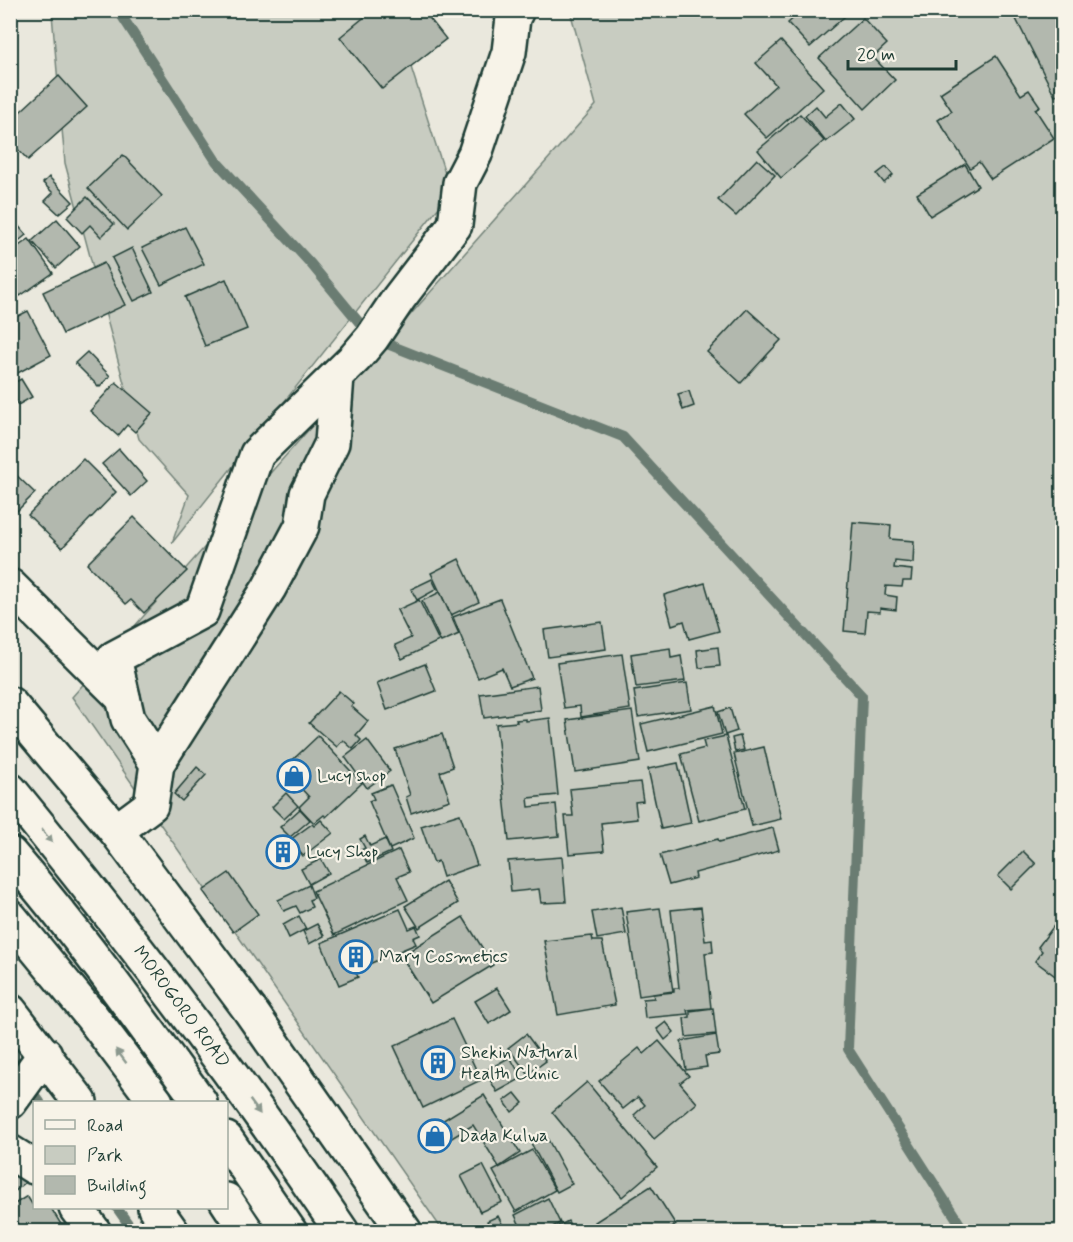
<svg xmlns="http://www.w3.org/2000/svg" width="1073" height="1242" font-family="Mynerve,sans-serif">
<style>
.green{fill:#c8ccc1;stroke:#74847a;stroke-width:1.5}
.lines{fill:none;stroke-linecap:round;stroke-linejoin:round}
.stream{stroke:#6a7c72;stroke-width:10}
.building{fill:#b2b8ae;stroke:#1f3d34;stroke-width:1.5}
.minor-casing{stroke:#1f3d34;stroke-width:38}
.highway-casing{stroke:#1f3d34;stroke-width:38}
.minor{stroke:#f7f3e8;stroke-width:33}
.highway{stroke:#f7f3e8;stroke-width:33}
.oneway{fill:#8b988e}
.labels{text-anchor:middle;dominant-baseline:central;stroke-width:4.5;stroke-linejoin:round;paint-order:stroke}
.poi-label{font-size:18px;fill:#1f3d34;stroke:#f7f3e8;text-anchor:start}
.street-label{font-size:18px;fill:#1f3d34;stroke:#f7f3e8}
</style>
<rect width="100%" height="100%" fill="#eae8dd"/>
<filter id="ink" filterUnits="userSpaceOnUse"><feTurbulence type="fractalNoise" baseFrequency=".0167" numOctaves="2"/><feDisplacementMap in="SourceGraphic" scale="12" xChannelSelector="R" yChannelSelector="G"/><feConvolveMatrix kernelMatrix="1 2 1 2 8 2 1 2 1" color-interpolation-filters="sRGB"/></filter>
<g filter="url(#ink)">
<!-- green -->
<g class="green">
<polygon points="50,11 393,11 451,192 172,543 189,495 139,439 65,163 52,14"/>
<polygon points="570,11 1062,11 1062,1231 443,1231 72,697 596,105"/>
</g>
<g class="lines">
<!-- stream -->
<g class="stream">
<polyline points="118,10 216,161 311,264 372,338 623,437 862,696 848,1049 965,1232"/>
<polyline points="10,1065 40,1102"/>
<polyline points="117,1208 134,1232"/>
</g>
</g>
<!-- building -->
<g class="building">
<polygon points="373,10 423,10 446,39 382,89 340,37"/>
<polygon points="803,10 852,10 810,47 788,23"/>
<polygon points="1022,10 1062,10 1062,93 1055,96 1014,15"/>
<polygon points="863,18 887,44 873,57 895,80 865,109 819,58"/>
<polygon points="781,41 823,88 767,138 744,114 776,85 756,63"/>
<polygon points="996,56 1021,95 1029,90 1040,106 1035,109 1054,138 991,179 979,162 970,168 938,120 952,111 940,93"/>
<polygon points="59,76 87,107 28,160 10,141 10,121"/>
<polygon points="842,103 855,119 826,142 805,116 816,106 825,117"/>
<polygon points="800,114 824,141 781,178 758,150"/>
<polygon points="123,155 162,196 127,230 88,188"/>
<polygon points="757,159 775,175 736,216 718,200"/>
<polygon points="965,164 978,186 930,216 917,194"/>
<polygon points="886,167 893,175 884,183 877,174"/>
<polygon points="49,177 73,202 59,214 45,201 53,193 43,183"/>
<polygon points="87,197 114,224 101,237 90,225 82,233 67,217"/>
<polygon points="11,217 26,235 10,248 10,218"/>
<polygon points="57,219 80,246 56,268 32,241"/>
<polygon points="185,227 204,264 161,285 142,248"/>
<polygon points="29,239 53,273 20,296 10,282 10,252"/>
<polygon points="132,248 153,292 134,301 112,258"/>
<polygon points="104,263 125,305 63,334 43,292"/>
<polygon points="226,279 247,329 205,346 185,297"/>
<polygon points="747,309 781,340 741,383 707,352"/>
<polygon points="28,311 51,355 14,375 10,369 10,320"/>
<polygon points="87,352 110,376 99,387 75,363"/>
<polygon points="21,379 32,397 18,405 10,393 10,385"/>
<polygon points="116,382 152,413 135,432 127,425 118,436 90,411"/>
<polygon points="689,391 694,406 683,410 678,394"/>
<polygon points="119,449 147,481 131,496 102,464"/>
<polygon points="83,459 116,492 62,548 28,515"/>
<polygon points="10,469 35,493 10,518"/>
<polygon points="134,517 187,571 144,613 131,600 126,604 87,564"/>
<polygon points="853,522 891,525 890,539 914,541 913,563 895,561 894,568 912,570 911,581 903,581 902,587 886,586 885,595 897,597 896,610 880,608 880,612 867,611 865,633 844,631"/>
<polygon points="459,559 479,602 451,615 431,573"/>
<polygon points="432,579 437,589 417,600 411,589"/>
<polygon points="705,583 719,631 689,639 684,621 672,625 664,595"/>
<polygon points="440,592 459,634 441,642 422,601"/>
<polygon points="500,599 532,678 510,686 502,668 478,678 453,617"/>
<polygon points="419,600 439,641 402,659 395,645 411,638 397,610"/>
<polygon points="602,622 606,649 548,657 544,630"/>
<polygon points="718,647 720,666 699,668 697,650"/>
<polygon points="670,648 671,658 681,656 685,681 636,687 631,654"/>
<polygon points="622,654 630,709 581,717 580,706 564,708 557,663"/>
<polygon points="425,664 436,691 387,710 377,683"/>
<polygon points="687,683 691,709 638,717 634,691"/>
<polygon points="538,686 541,710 484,718 480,694"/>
<polygon points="339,691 354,704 351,706 368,721 356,735 361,740 353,749 343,740 337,747 309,723"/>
<polygon points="715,706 722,734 648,752 641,724"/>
<polygon points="730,708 737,731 725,735 718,712"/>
<polygon points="632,711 640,762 575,772 567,720"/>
<polygon points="550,718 558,795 528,798 529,807 556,804 559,836 509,841 496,724 517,722 516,720 526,719 526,721"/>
<polygon points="442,734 453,767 440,772 450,800 411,813 406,797 410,795 395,749"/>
<polygon points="318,736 362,783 326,817 324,815 314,823 299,807 309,797 283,769"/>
<polygon points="726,736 745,809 699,821 681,754 705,748 703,741"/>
<polygon points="740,736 744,750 735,752 732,738"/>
<polygon points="367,740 390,771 367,788 345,757"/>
<polygon points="764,747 781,819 752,826 734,754"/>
<polygon points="678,763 691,823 661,829 648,769"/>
<polygon points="197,767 206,775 182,801 174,794"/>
<polygon points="640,782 643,801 635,802 637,819 601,823 604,851 569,854 565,816 573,816 570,789"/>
<polygon points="391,785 414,838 390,849 369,801 374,799 371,793"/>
<polygon points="286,793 298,806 284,819 272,807"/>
<polygon points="300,809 310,820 290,837 280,827"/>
<polygon points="460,814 477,865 443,877 438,861 434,863 421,826"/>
<polygon points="321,820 333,833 303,856 290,840 312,824 314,826"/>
<polygon points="773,828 779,850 695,873 696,878 669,885 660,855 718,839 719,842"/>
<polygon points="365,836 370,846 385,839 391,852 367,863 361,850 365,848 360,839"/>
<polygon points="289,839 297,854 277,864 269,850"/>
<polygon points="399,850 409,872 397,877 408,900 334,935 313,891"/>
<polygon points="1023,851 1036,864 1011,889 998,876"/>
<polygon points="562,857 566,902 541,903 539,889 511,892 508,861"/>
<polygon points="321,859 329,873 309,884 301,869"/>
<polygon points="229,873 258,914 233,932 203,891"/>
<polygon points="445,881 458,903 419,928 405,906"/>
<polygon points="309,885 314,898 309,900 312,907 300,913 296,906 284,911 278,900"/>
<polygon points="621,907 626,934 597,939 592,912"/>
<polygon points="701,907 705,941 712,940 713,952 705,953 711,1008 687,1010 688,1014 645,1018 643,999 654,998 653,994 674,992 674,988 679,988 671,910"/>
<polygon points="660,908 673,991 639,996 626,912"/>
<polygon points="400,909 409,929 416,926 420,935 413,938 416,944 355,970 358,977 339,985 321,943"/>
<polygon points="299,916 306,929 289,938 283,925"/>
<polygon points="463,917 493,965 431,1003 401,956"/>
<polygon points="1059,919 1062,921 1062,981 1035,961 1042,951 1038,947"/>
<polygon points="317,924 324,936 309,944 303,931"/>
<polygon points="592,936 593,941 602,941 615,1005 558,1015 544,941"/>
<polygon points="497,988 511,1010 489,1024 475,1001"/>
<polygon points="713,1008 716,1034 686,1037 684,1018 690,1017 690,1011"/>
<polygon points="452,1019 481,1080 423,1108 394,1046"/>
<polygon points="666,1022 674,1032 665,1040 657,1029"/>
<polygon points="526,1034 546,1061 528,1074 508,1048"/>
<polygon points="716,1035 719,1054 705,1056 707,1067 686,1070 681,1041"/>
<polygon points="659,1041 689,1076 680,1083 697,1103 654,1139 634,1115 645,1105 638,1097 623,1109 599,1081 639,1048 644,1054"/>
<polygon points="510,1057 522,1078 497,1092 485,1071"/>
<polygon points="587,1082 657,1167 622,1197 552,1112"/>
<polygon points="515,1093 523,1103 512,1112 504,1101"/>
<polygon points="484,1095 520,1153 499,1167 473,1125 442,1144 432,1127"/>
<polygon points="546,1136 572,1184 557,1192 531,1143"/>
<polygon points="532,1150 555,1190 516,1212 493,1171"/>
<polygon points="483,1165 502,1202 480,1212 461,1176"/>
<polygon points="18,1171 27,1181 13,1193 10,1190 10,1177"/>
<polygon points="651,1186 676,1225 666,1232 601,1232 595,1222"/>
<polygon points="27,1196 32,1204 34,1202 34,1208 51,1208 62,1226 69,1221 76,1231 23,1232 10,1212 10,1207"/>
<polygon points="548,1198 560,1223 543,1232 523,1232 515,1215"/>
<polygon points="498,1216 506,1231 492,1232 487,1221"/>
<polygon points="568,1221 574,1232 549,1232 549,1231"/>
</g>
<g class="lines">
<defs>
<g id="minor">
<polyline points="10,586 123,698"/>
<polyline points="10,704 116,831 249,1009 405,1232"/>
<polyline points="157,764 269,588 302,526 307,494 332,443 337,376"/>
<polyline points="116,831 151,805 157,764 128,719 114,658 202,611 257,454 355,358 372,338 399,298 455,225 460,183 475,154 509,52 513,18 517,10"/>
<path d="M10 854C78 933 139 1018 200 1102"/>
<polyline points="10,1011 80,1102"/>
<polyline points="10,1102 45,1054"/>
<polyline points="226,1139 290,1232"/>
<polyline points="10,1152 34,1167"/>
<polyline points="76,1208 94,1232"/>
<polyline points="155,1208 172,1232"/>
</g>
<g id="highway">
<path d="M10 790C127 933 239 1079 342 1232"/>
<polyline points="10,917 92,1017 156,1102"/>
<polyline points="226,1200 247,1232"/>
</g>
</defs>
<!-- minor casing -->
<use href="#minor" class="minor-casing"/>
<!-- highway casing -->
<use href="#highway" class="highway-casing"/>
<!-- minor -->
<use href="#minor" class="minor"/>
<!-- highway -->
<use href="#highway" class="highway"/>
</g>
<!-- one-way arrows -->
<defs><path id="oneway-solid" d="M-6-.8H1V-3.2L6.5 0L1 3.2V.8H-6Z" transform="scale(1.5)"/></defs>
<g class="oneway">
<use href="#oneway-solid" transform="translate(47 836) rotate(51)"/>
<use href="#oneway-solid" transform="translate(121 1056) rotate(-127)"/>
<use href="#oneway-solid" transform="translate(255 1107) rotate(54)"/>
</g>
</g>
<!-- icons -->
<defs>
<symbol id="shop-ring" viewBox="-11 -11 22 22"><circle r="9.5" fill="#f7f3e8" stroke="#1f6fb2" stroke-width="1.5"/><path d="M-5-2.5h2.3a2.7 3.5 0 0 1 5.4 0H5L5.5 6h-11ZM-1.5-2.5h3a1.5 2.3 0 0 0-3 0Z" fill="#1f6fb2"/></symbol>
<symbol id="building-ring" viewBox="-11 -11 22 22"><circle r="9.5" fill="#f7f3e8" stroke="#1f6fb2" stroke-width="1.5"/><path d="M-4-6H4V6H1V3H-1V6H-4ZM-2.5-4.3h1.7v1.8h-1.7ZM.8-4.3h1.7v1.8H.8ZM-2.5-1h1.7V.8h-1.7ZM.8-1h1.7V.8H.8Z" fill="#1f6fb2"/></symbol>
</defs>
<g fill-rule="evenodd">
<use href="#shop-ring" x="275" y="757" width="38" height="38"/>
<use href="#building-ring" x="264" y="833" width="38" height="38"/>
<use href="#building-ring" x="337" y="938" width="38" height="38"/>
<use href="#building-ring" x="419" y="1044" width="38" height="38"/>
<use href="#shop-ring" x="416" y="1117" width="38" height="38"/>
</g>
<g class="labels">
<!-- poi labels -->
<g class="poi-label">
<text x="317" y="776">Lucy shop</text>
<text x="306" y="852">Lucy Shop</text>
<text x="379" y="957">Mary Cosmetics</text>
<text x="461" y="1053">Shekin Natural<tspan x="461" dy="21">Health Clinic</tspan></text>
<text x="458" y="1136">Dada Kulwa</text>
</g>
<!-- street labels -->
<g class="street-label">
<text transform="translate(181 1007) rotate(53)">MOROGORO ROAD</text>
</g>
</g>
<!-- margin -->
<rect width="1073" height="1242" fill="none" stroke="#f7f3e8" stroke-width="36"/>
<rect x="18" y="18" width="1037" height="1206" fill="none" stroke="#1f3d34" stroke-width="2" filter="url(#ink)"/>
<!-- legend -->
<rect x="33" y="1101" width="195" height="108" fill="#f7f3e8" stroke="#a1aaa0" stroke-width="1.5"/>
<rect x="45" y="1120" width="30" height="9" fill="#f7f3e8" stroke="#a1aaa0" stroke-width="1.5"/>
<text x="87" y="1131" font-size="18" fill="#1f3d34">Road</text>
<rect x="45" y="1146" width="30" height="18" fill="#c8ccc1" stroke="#a1aaa0" stroke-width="1.5"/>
<text x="87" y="1161" font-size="18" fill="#1f3d34">Park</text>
<rect x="45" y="1176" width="30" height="18" fill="#b2b8ae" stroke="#a1aaa0" stroke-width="1.5"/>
<text x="87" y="1191" font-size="18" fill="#1f3d34">Building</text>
<!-- scale -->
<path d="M848 60v9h108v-9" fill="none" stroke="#1f3d34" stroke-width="3"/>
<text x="857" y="60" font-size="18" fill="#1f3d34" stroke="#f7f3e8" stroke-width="4.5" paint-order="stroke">20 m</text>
</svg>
